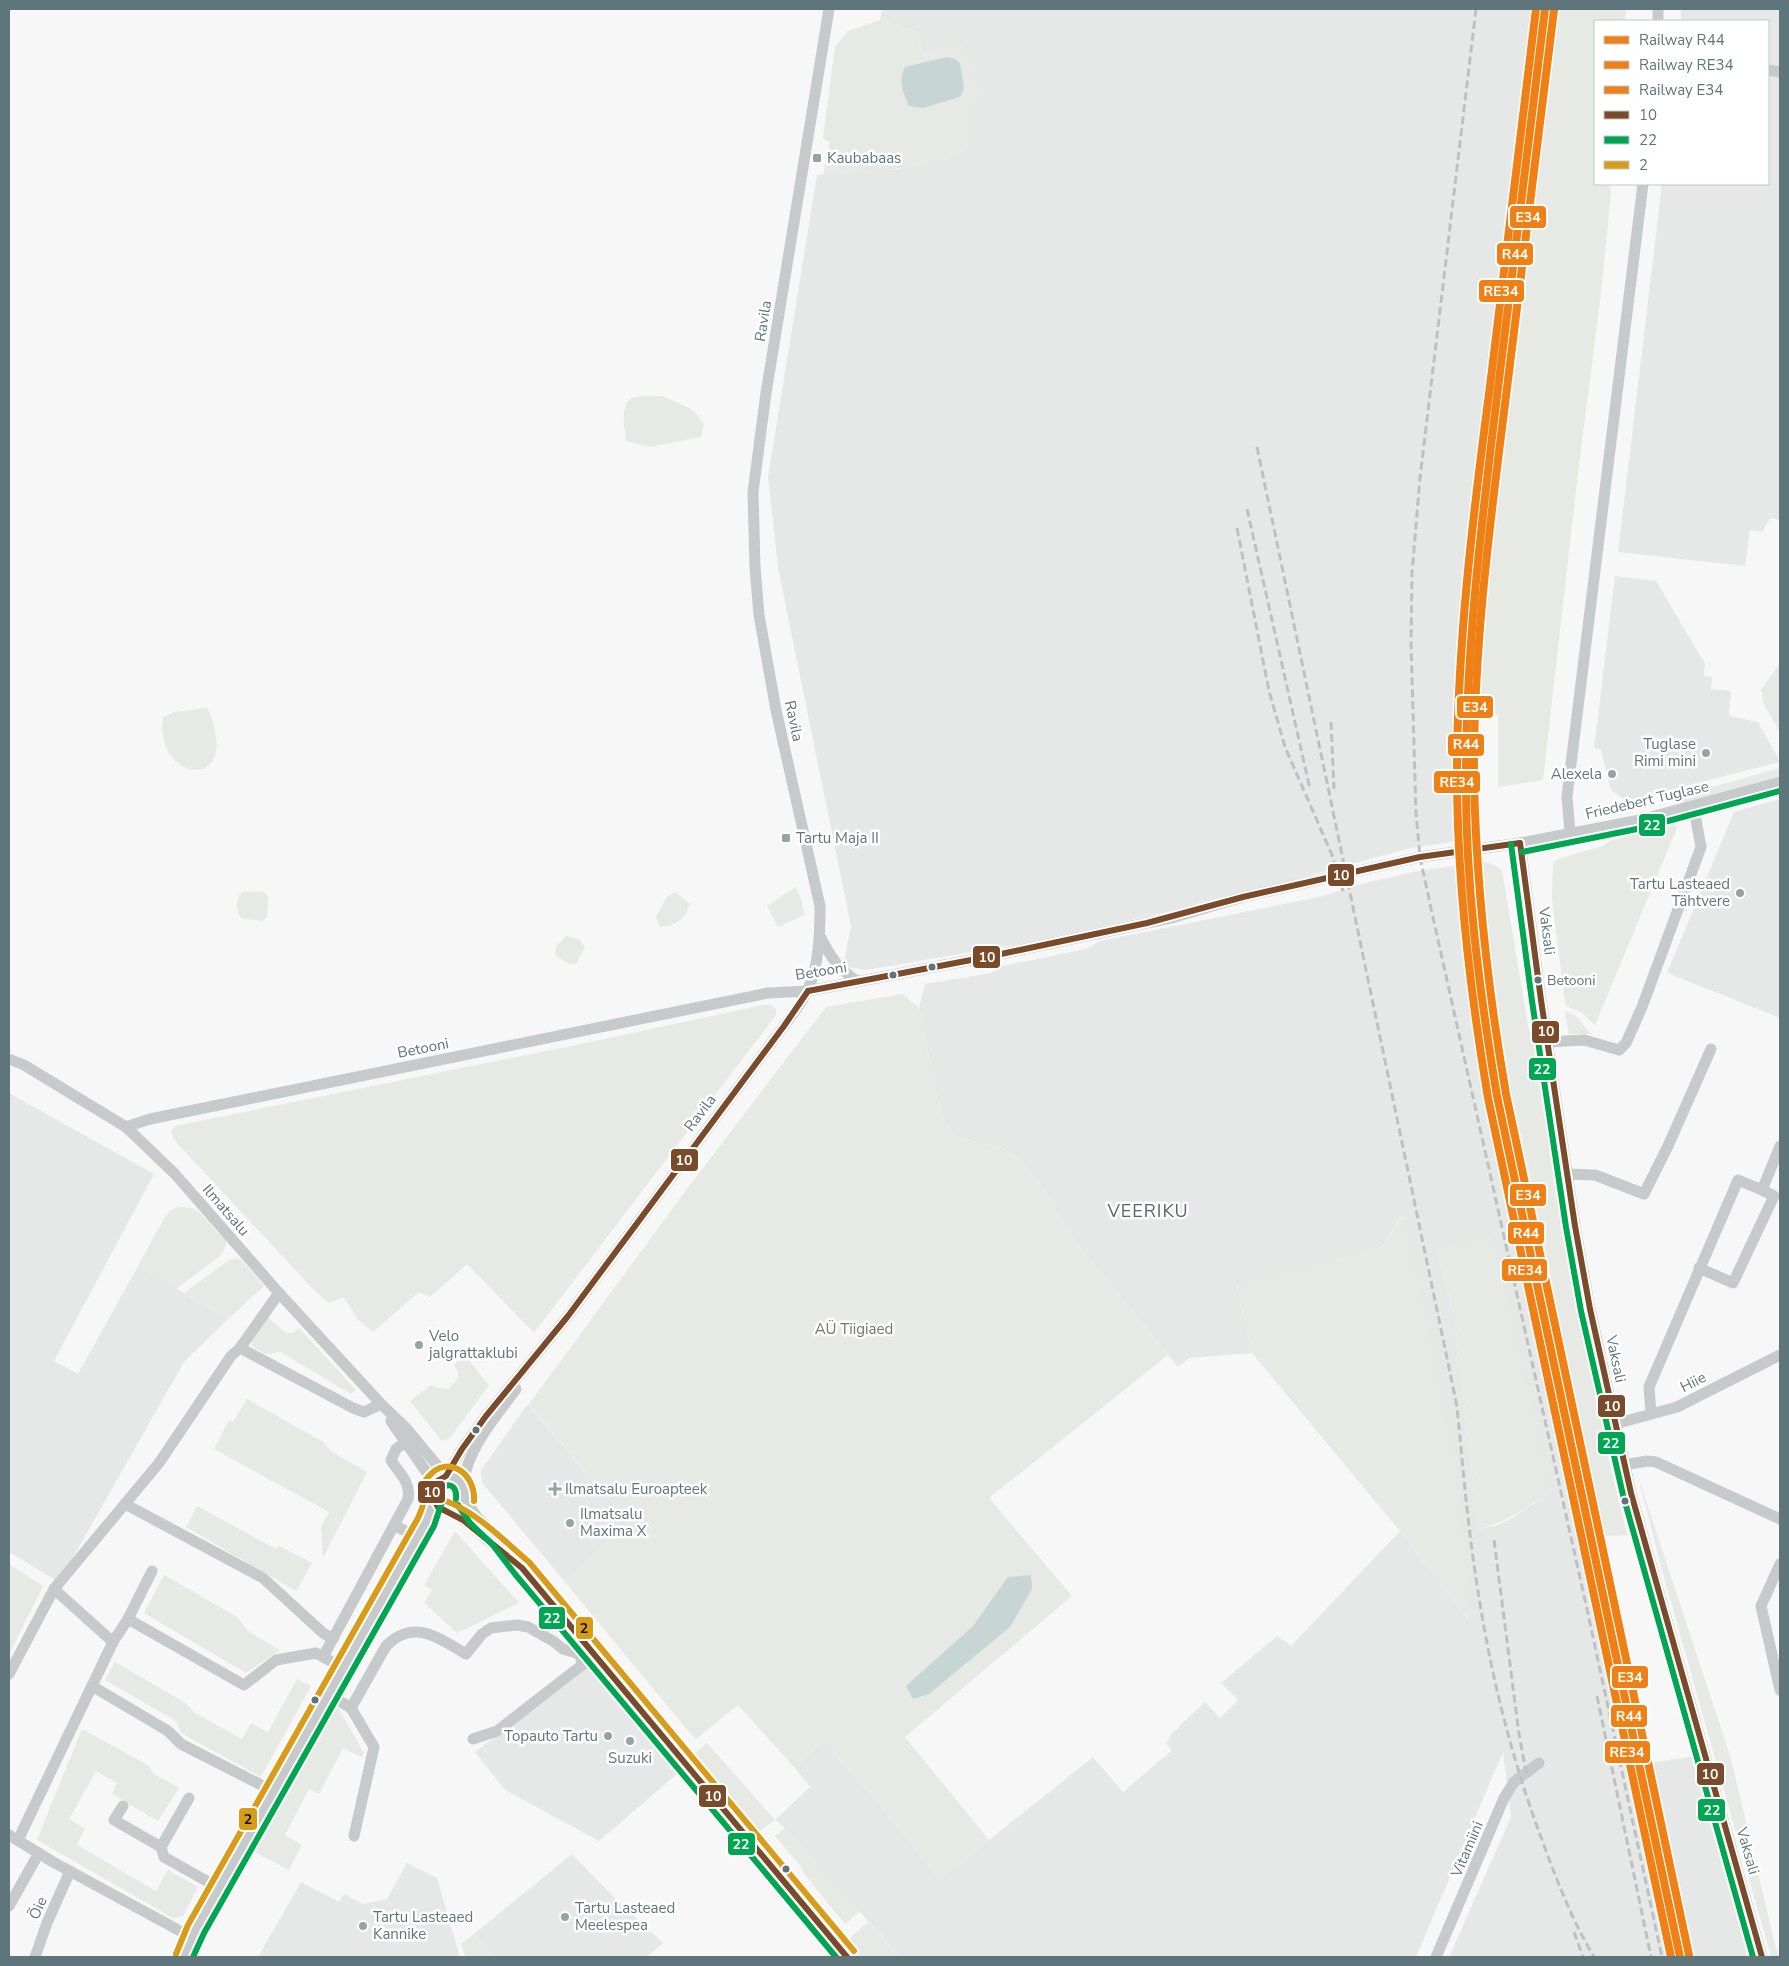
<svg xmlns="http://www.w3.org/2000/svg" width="1789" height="1966" font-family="'Nunito Sans',sans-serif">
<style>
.built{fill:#e6e8e8;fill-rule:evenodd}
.green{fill:#e7e9e4}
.water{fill:#c8d5d5}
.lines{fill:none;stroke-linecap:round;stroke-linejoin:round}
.minor{stroke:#c7cacb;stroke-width:11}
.rail{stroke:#bec1c1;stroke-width:3;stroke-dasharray:8 4;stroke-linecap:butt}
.bus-1-casing{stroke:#fff;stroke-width:10}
.bus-2-casing{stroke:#fff;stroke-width:10}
.bus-3-casing{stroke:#fff;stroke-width:10}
.bus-1{stroke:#7a4b2a;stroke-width:6}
.bus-2{stroke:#00a651;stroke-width:6}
.bus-3{stroke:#d89c19;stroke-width:6}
.rail-1-casing{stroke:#fff;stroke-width:11}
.rail-2-casing{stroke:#fff;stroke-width:11}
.rail-3-casing{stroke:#fff;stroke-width:11}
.rail-1{stroke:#ef8016;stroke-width:8}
.rail-2{stroke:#ef8016;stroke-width:8}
.rail-3{stroke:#ef8016;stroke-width:8}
.poi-dot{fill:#94a3a6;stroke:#fff;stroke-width:2}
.bus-dot{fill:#5e767b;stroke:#fff;stroke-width:2}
.labels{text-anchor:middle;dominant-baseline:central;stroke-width:5;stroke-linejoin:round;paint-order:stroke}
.bus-label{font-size:14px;fill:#5e767b;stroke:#fff;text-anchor:start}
.poi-label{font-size:15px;fill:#5e767b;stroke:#fff;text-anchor:start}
.street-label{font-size:15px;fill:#5e767b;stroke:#fff}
.park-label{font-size:15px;fill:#6c7962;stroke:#fff}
.quarter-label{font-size:18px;letter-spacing:1px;fill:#55686c;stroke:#fff}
.line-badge{stroke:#fff;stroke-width:2}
.badge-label{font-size:14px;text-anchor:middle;font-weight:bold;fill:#fff}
.pale-badge-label{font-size:14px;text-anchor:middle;font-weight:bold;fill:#111}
</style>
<rect width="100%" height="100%" fill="#f7f7f7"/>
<!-- built -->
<g class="built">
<polygon points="882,9 1557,9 1503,443 1480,652 1477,710 1478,838 1411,848 1205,904 1026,943 866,970 848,967 844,961 851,926 778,568 768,477 817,175 891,170 948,159 965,149 971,111 921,51 918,32 880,20"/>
<polygon points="1681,9 1780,9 1780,520 1770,518 1762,532 1750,530 1745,566 1618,552 1662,184 1768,184 1768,21 1681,21"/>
<polygon points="1615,576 1656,581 1705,664 1704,676 1712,677 1711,689 1731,691 1729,716 1758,722 1780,762 1626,801 1611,790 1601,750 1594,748"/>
<polygon points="1780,799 1780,1018 1667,973 1734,812"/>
<path d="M1480 862 1489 973 1648 1763 1695 1756 1722 1856 1753 1957H1449L1511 1817 1503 1752 1416 1957H900L785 1828 775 1820 810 1787 794 1767 823 1741 879 1803 940 1879 1093 1757 1123 1792 1172 1750 1166 1744 1172 1733 1205 1702 1220 1718 1238 1700 1221 1683 1277 1636 1291 1646 1400 1531 1470 1622 1402 1216 1382 1247 1237 1286 1252 1353 1189 1358 1178 1367 1079 1247 1041 1186 1021 1161 1003 1148 955 1137 941 1114 919 1008 925 984 991 973 1003 966 1086 949 1100 941 1319 897 1357 885 1413 872ZM1438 1250 1551 1492 1510 1519 1495 1526 1478 1529 1455 1322Z"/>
<polygon points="9,1093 154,1174 54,1361 78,1374 138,1266 228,1319 184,1362 59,1582 9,1552"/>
<polygon points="528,1404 628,1522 565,1582 483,1484 481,1477 481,1470"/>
<polygon points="589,1665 677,1774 599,1841 505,1790 475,1752"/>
<polygon points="572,1854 617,1900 663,1943 647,1957 493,1957 474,1934"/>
<polygon points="407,1863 437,1878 460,1957 258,1957 301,1882 339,1902 344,1894 363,1904 387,1899"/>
</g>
<!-- green -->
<g class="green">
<polygon points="1557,9 1626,9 1625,21 1595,21 1595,184 1609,184 1611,193 1601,293 1578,473 1543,780 1498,787 1498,715 1477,710 1480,652 1503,443"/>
<polygon points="880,20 918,32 921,51 963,44 980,102 971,111 965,149 948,159 891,170 823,175 830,142 823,138 835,47 848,31"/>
<path d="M663 396 693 410 704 424 701 437 650 447 626 441C625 429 618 402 635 397 643 395 655 397 663 396Z"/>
<polygon points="1780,663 1780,732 1764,705 1761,690"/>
<path d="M207 708C213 718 214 726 216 737 224 789 155 777 163 718L174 712Z"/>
<polygon points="1780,768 1779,776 1684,803 1677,803 1675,802 1677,797"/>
<polygon points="1674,824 1677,828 1595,1025 1582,1013 1566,1006 1565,1003 1552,899 1553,863 1558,859 1603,846 1610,841"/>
<path d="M1480 862C1489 862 1496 864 1502 871L1529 1031 1537 1032 1609 1442 1605 1445 1627 1534 1633 1535 1603 1536 1489 973Z"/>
<polygon points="796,887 802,901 804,915 778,927 767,906"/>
<path d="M243 891 263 892 268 896 267 917 262 921 241 918C235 908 235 899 243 891Z"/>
<path d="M676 892 690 904C684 920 677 925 660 927L656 917 667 897Z"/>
<polygon points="566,936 579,939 585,947 576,964 569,964 556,956 556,947"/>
<polygon points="902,994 919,1008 941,1114 955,1137 1003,1148 1021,1161 1041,1186 1079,1247 1168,1355 989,1498 1072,1596 905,1737 989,1840 940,1879 879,1803 823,1741 794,1767 738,1705 696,1739 689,1732 565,1582 628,1522 529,1404 687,1189 826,1007"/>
<polygon points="763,1005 770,1005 776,1009 776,1015 534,1333 467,1264 430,1297 419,1292 373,1332 358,1320 344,1297 329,1303 315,1291 174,1140 171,1132 175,1126 581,1044"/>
<polygon points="1565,1011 1576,1016 1591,1034 1569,1034"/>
<polygon points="179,1207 192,1208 199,1212 226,1241 225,1249 220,1256 176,1289 138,1266 165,1217 170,1211"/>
<polygon points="1403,1216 1455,1465 1471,1623 1400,1531 1252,1353 1237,1285 1382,1247"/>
<path d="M1492 1236 1551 1492C1527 1507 1506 1523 1478 1529L1455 1322 1438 1250Z"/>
<polygon points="236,1258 242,1261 264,1286 228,1319 184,1293 229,1260"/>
<polygon points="267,1317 286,1333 293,1333 299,1328 356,1390 351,1394 281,1352 264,1354 252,1346 251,1341"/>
<path d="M458 1361H469L489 1385 450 1438 442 1441 410 1401 431 1385 439 1388 448 1389C458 1381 462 1376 454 1365Z"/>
<polygon points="247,1399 323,1442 332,1452 367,1472 323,1558 321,1527 329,1512 214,1449 229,1420 233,1422"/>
<polygon points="1638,1476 1731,1759 1778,1957 1771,1957 1660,1563"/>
<polygon points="197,1506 276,1549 279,1546 312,1563 296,1591 186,1527"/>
<polygon points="455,1531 519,1603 457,1633 424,1603 432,1590 424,1585"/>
<polygon points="9,1564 43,1586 9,1654"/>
<polygon points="164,1575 237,1617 249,1632 280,1650 246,1673 144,1613"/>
<polygon points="115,1662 184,1702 195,1713 242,1739 251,1723 268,1732 297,1679 311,1686 261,1777 181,1733 176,1721 105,1680"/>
<polygon points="336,1704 364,1753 361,1757 343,1748 319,1794 309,1789 285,1835 302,1845 289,1870 253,1851"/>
<polygon points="82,1729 148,1765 154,1774 179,1788 158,1821 112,1794 117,1783 96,1771 69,1819 85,1829 77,1845 156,1891 168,1870 198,1887 183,1916 173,1918 37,1840"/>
<polygon points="707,1743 775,1820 757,1833 752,1832 693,1761 694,1754"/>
<polygon points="785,1828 860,1911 845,1924 805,1875 799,1864 775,1836"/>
<polygon points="868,1922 900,1957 855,1957 847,1948 848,1940"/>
<polygon points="474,1934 493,1957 465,1957 461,1944"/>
</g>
<!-- water -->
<g class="water">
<path d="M947 57 955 59 960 63 964 88 960 97 923 108 909 106C903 94 898 80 905 67Z"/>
<polygon points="1031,1575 1032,1589 1010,1627 929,1694 913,1699 906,1686 973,1626 1008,1577"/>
</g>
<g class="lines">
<!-- minor -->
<g class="minor">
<polyline points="1658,9 1658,21"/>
<polyline points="1768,70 1780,72"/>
<polyline points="1570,833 1567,796 1643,184"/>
<polyline points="1520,843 1541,1000 1575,1226 1590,1309 1631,1493 1762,1957"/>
<path d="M820 936C830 956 838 969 857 981"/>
<polyline points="1548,1042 1584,1040 1619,1050 1626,1043 1642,1007 1701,847 1696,820 1691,807"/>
<polyline points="9,1059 24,1065 126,1127 175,1174 279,1293 381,1404 406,1428 446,1476"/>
<polyline points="126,1127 150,1119 768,993 808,991 987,957 1175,917 1243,897 1420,857 1520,843 1640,820 1780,782"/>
<polyline points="1567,1174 1595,1175 1644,1194 1668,1146 1711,1049"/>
<polyline points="1699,1268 1733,1283 1774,1196 1762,1190"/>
<polyline points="240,1348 353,1408 364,1412 381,1404"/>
<polyline points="1651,1414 1649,1387 1738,1180 1762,1190 1780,1146"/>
<polyline points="391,1421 434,1483"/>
<polyline points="1615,1424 1677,1407 1780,1355"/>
<polyline points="1624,1465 1647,1461 1656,1462 1780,1519"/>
<circle cx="449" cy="1493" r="17"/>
<path d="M446 1476 462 1449 486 1416 568 1316 784 1026C792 1015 802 1003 808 990 819 965 820 934 820 906L776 710 759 615 755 567 753 492 766 393 829 9"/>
<path d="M463 1483C469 1446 495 1418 516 1389"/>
<polyline points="465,1500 477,1517 499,1538 522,1568 847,1957"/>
<polyline points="125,1504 263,1578 323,1633 333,1639"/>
<polyline points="449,1510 470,1525 505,1555"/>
<polyline points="394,1525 417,1537"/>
<polyline points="1780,1564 1761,1606 1780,1690"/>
<polyline points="152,1571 128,1619 244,1685 276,1660 316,1653 343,1668"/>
<polyline points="113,1642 128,1619"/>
<path d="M323 1657 408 1499C411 1481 399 1474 391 1460L396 1449 406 1442"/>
<polyline points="9,1674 54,1589 159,1463 231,1356 240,1348 279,1293"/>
<polyline points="92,1686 168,1731 181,1744 273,1791"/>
<polyline points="328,1694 351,1708 374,1747 354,1836"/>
<path d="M351 1708 386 1646C414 1618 438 1638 466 1654L482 1634 491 1628 517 1625 528 1627 553 1641 563 1649 580 1654 589 1648"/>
<polyline points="473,1739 497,1731 582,1665 580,1654"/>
<polyline points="123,1806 114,1820 161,1847 164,1857 219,1888"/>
<polyline points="9,1835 53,1862 193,1938"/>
<polyline points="18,1840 113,1642 54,1589"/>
<polyline points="161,1847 189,1798"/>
<polyline points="9,1906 39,1853"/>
<polyline points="35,1957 47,1923 70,1871"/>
<polyline points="184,1957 196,1929 219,1888 426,1522 433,1500"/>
<polyline points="1436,1957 1504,1798 1514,1782 1539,1763"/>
</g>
<!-- rail -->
<g class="rail">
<polyline points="1476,9 1420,478 1412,573 1411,644 1416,813 1420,857 1432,913 1585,1600 1662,1957"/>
<path d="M1257 447 1452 1382 1457 1407C1463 1468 1468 1530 1478 1591 1491 1676 1512 1760 1542 1840 1557 1881 1572 1920 1594 1957"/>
<polyline points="1247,509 1310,789"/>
<polyline points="1237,528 1269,691 1285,747 1332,855 1344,894"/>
<polyline points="1331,722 1334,789"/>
<polyline points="1494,1540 1519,1734 1527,1777"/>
<polyline points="1597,1696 1651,1957"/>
<polyline points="1574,1932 1583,1957"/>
</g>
<defs>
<g id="bus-1">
<polyline points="1520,843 1541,1000 1575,1226 1590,1309 1631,1493 1762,1957"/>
<polyline points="808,991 784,1026 568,1316 486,1416 462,1449 446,1476 434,1483 431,1495 438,1507 463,1520 522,1568 847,1957"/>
<polyline points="808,991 987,957 1147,923 1243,897 1420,857 1520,843"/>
</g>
<g id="bus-2">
<polyline points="1511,844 1532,1001 1566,1227 1581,1311 1623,1495 1753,1957"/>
<polyline points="1522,852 1642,828 1780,791"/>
<polyline points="458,1505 470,1523 492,1544 515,1574 836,1957"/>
<path d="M193 1957 204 1933 434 1526 442 1502 440 1494 442 1488C452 1481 457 1489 456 1499"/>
</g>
<g id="bus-3">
<path d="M446 1501C478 1513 504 1541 529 1562L854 1951"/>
<path d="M176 1954 188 1925 418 1518C420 1513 424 1505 424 1499 423 1492 422 1483 428 1477 448 1453 476 1474 474 1501"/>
</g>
</defs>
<!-- bus-1 casing -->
<use href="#bus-1" class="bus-1-casing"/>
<!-- bus-2 casing -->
<use href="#bus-2" class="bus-2-casing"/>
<!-- bus-3 casing -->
<use href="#bus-3" class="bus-3-casing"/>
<!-- bus-1 -->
<use href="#bus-1" class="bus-1"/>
<!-- bus-2 -->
<use href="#bus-2" class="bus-2"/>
<!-- bus-3 -->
<use href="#bus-3" class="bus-3"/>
<defs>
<path id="rail-1" d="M1545 9C1529 133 1515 256 1499 380 1483 511 1466 642 1466 774 1465 882 1479 989 1497 1096L1680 1957"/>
<path id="rail-2" d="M1536 9C1520 134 1505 260 1490 386 1473 515 1457 644 1457 775 1457 883 1470 991 1488 1098L1671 1957"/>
<path id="rail-3" d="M1554 10C1537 139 1522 268 1506 396 1490 523 1473 650 1474 778 1476 885 1488 990 1506 1094L1689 1955"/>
</defs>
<!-- rail-1 casing -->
<use href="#rail-1" class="rail-1-casing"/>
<!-- rail-2 casing -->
<use href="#rail-2" class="rail-2-casing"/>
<!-- rail-3 casing -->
<use href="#rail-3" class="rail-3-casing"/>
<!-- rail-1 -->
<use href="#rail-1" class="rail-1"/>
<!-- rail-2 -->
<use href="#rail-2" class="rail-2"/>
<!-- rail-3 -->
<use href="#rail-3" class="rail-3"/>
</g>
<!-- markers -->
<g class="poi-dot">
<rect x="812" y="153" width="10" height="10" rx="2.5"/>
<circle cx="1706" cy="753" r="5"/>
<circle cx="1612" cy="774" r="5"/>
<rect x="781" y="833" width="10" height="10" rx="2.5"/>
<circle cx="1740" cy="893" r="5"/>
<circle cx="419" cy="1345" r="5"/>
<path d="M552.5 1481.5h5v5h5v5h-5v5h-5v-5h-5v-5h5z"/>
<circle cx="570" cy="1523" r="5"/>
<circle cx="608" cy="1736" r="5"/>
<circle cx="630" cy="1741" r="5"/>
<circle cx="565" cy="1917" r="5"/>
<circle cx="363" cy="1926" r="5"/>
</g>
<g class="bus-dot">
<circle cx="932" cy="967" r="4.5"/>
<circle cx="893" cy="975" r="4.5"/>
<circle cx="1538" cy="980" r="4.5"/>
<circle cx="476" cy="1430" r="4.5"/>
<circle cx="1625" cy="1501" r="4.5"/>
<circle cx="315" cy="1700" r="4.5"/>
<circle cx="786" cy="1869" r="4.5"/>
</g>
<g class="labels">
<!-- bus labels -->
<g class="bus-label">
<text x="1547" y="980">Betooni</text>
</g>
<!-- poi labels -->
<g class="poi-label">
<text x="827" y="158">Kaubabaas</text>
<text x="1696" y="744" text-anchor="end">Tuglase<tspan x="1696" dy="17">Rimi mini</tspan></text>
<text x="1602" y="774" text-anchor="end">Alexela</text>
<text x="796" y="838">Tartu Maja II</text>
<text x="1730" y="884" text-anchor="end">Tartu Lasteaed<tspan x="1730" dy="17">Tähtvere</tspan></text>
<text x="429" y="1336">Velo<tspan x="429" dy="17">jalgrattaklubi</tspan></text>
<text x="565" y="1489">Ilmatsalu Euroapteek</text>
<text x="580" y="1514">Ilmatsalu<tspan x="580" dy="17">Maxima X</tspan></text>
<text x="598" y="1736" text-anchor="end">Topauto Tartu</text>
<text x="630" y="1758" text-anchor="middle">Suzuki</text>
<text x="575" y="1908">Tartu Lasteaed<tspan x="575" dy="17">Meelespea</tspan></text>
<text x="373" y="1917">Tartu Lasteaed<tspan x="373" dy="17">Kannike</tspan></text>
</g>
<!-- street labels -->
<g class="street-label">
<text transform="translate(763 321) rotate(-81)">Ravila</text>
<text transform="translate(794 721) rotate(78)">Ravila</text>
<text transform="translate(1647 800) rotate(-13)">Friedebert Tuglase</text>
<text transform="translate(1547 931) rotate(83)">Vaksali</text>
<text transform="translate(821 971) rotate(-9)">Betooni</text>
<text transform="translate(423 1048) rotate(-11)">Betooni</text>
<text transform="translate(700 1113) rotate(-53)">Ravila</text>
<text transform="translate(226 1210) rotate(49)">Ilmatsalu</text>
<text transform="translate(1616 1359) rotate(78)">Vaksali</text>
<text transform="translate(1693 1382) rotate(-27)">Hiie</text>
<text transform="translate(1467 1849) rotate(-67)">Vitamiini</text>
<text transform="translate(1748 1851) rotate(74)">Vaksali</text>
<text transform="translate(38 1908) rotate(-67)">Õie</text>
</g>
<!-- park labels -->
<g class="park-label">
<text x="854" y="1329">AÜ Tiigiaed</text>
</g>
<!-- quarter labels -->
<g class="quarter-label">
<text x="1148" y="1211">VEERIKU</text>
</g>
</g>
<g class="line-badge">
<rect x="1509" y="205" width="38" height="24" rx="5" fill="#ef8016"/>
<rect x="1496" y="242" width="38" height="24" rx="5" fill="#ef8016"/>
<rect x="1478" y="279" width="47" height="24" rx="5" fill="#ef8016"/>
<rect x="1456" y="695" width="38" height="24" rx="5" fill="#ef8016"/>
<rect x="1447" y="733" width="38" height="24" rx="5" fill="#ef8016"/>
<rect x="1433" y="770" width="48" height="24" rx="5" fill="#ef8016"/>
<rect x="1638" y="813" width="28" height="24" rx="5" fill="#00a651"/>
<rect x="1327" y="863" width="28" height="24" rx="5" fill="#7a4b2a"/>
<rect x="972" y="945" width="29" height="24" rx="5" fill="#7a4b2a"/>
<rect x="1531" y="1020" width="29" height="24" rx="5" fill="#7a4b2a"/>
<rect x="1528" y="1057" width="29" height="24" rx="5" fill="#00a651"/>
<rect x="670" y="1148" width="29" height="24" rx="5" fill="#7a4b2a"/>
<rect x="1509" y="1183" width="38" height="24" rx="5" fill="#ef8016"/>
<rect x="1507" y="1221" width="38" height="24" rx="5" fill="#ef8016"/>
<rect x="1501" y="1258" width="47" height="24" rx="5" fill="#ef8016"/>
<rect x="1597" y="1394" width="29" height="24" rx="5" fill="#7a4b2a"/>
<rect x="1597" y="1431" width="29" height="24" rx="5" fill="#00a651"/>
<rect x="417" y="1480" width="29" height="24" rx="5" fill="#7a4b2a"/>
<rect x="538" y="1606" width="28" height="24" rx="5" fill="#00a651"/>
<rect x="575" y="1616" width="19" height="24" rx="5" fill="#d89c19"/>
<rect x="1611" y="1665" width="38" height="24" rx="5" fill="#ef8016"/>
<rect x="1610" y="1704" width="38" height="24" rx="5" fill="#ef8016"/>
<rect x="1604" y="1740" width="47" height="24" rx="5" fill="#ef8016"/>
<rect x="1696" y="1762" width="29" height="24" rx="5" fill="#7a4b2a"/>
<rect x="698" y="1784" width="29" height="24" rx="5" fill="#7a4b2a"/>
<rect x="1697" y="1798" width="29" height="24" rx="5" fill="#00a651"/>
<rect x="238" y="1807" width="20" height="24" rx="5" fill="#d89c19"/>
<rect x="727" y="1832" width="29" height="24" rx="5" fill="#00a651"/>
</g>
<g class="badge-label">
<text x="1528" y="222">E34</text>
<text x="1515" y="259">R44</text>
<text x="1501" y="296">RE34</text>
<text x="1475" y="712">E34</text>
<text x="1466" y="749">R44</text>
<text x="1457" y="787">RE34</text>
<text x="1652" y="830">22</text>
<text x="1341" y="880">10</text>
<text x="987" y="962">10</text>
<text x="1546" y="1036">10</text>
<text x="1542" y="1074">22</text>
<text x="684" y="1165">10</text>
<text x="1528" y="1200">E34</text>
<text x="1526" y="1238">R44</text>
<text x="1525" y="1275">RE34</text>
<text x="1612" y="1411">10</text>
<text x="1611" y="1448">22</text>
<text x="432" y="1497">10</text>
<text x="552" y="1623">22</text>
<text x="1630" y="1682">E34</text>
<text x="1629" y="1721">R44</text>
<text x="1627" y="1757">RE34</text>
<text x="1710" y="1779">10</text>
<text x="713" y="1801">10</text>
<text x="1712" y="1815">22</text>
<text x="741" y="1849">22</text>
</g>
<g class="pale-badge-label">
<text x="584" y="1633">2</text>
<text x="248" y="1824">2</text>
</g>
<!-- border -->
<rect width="1789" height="1966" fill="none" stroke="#5e767b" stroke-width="20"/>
<!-- legend -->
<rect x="1594" y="20" width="175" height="165" fill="#ffffff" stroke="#bfc8ca"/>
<rect x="1604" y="36" width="25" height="8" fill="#ef8016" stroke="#bfc8ca"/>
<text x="1639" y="45" font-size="15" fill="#5e767b">Railway R44</text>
<rect x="1604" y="61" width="25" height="8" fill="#ef8016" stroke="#bfc8ca"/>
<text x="1639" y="70" font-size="15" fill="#5e767b">Railway RE34</text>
<rect x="1604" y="86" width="25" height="8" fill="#ef8016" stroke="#bfc8ca"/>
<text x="1639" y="95" font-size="15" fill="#5e767b">Railway E34</text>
<rect x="1604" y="111" width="25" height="8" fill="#7a4b2a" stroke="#bfc8ca"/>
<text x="1639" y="120" font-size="15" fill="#5e767b">10</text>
<rect x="1604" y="136" width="25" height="8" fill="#00a651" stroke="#bfc8ca"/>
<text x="1639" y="145" font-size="15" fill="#5e767b">22</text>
<rect x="1604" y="161" width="25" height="8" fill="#d89c19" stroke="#bfc8ca"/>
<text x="1639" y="170" font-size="15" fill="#5e767b">2</text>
</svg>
